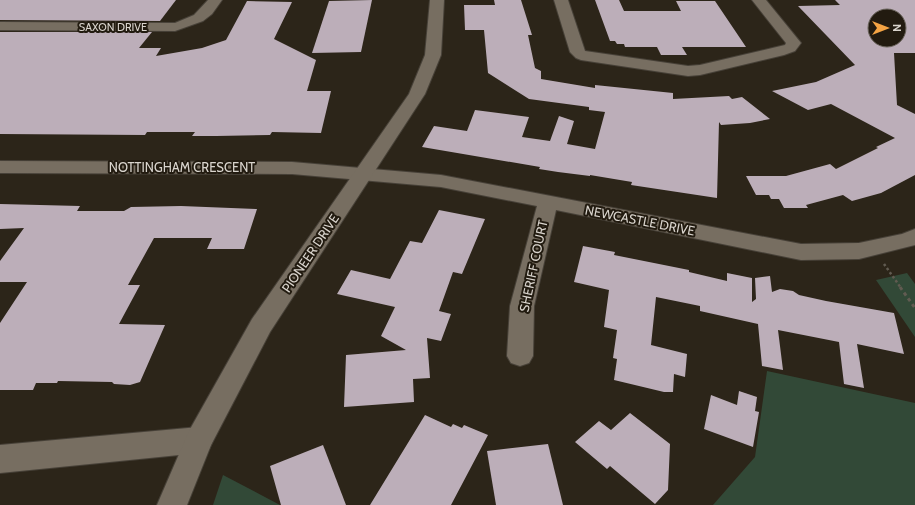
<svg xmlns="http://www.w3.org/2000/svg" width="915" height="505" font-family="Cabin,sans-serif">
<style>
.green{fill:#324937}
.building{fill:#bcaeb9;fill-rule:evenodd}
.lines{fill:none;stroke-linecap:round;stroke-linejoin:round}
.street-casing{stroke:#474138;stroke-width:2}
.secondary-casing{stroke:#474138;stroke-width:2}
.path-far1{stroke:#615b51;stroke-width:2.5;stroke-dasharray:2.5 2.5;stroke-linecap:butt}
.path{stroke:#615b51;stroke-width:3;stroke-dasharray:3.5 3.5;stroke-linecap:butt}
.street{fill:#776e61;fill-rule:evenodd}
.secondary{fill:#776e61;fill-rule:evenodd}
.labels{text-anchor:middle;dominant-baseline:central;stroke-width:4;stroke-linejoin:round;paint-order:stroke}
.far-street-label{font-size:11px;fill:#d9d4cd;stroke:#221b10}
.street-label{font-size:13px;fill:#d9d4cd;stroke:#221b10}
</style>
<rect width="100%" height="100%" fill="#2c2519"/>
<!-- green -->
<g class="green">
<polygon points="907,273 915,284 915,337 876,280"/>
<polygon points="767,371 915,403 915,505 713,505 755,457"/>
<polygon points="223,475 280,505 213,505"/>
</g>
<!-- building -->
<g class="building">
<polygon points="0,0 176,0 160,21 0,20"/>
<polygon points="372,0 361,52 312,53 329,1"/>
<polygon points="494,0 521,0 532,35 528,35 535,68 541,71 541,79 595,88 595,85 673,93 673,99 729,96 732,99 742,97 770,119 750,123 721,125 719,122 717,198 631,185 632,182 590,175 590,176 558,172 539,169 540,167 422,147 434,126 467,131 475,110 529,117 522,137 550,141 559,116 574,121 567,144 595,149 605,112 589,110 589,107 529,99 488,73 484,30 465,30 464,5 495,5"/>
<polygon points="595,0 619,0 624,11 681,11 676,1 715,1 746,47 682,47 687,55 661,55 657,47 625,47 624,44 617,44 615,41 610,41"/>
<path d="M835 0H915V53H894L897 105 915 114V175L881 193 852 201 843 195 806 205 808 208H784L779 199H771L769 195H756L746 176H786L830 164 836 169 878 148 876 147 895 138 831 104 808 110 772 91 816 82 855 65 798 6 840 5ZM875 16H899V40H875Z"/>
<polygon points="247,1 292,2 274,39 316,60 307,91 331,91 321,133 272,132 270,135 216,136 192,136 195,132 147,132 145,135 0,134 0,32 152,32 139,48 161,48 156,56 202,48 226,40"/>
<polygon points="0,204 80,206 77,211 124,211 131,207 181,206 257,209 244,249 207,249 212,238 154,238 128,285 140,285 119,324 165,325 140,382 130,385 114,384 112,382 58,381 57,383 36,383 33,390 0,390 0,323 27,282 0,282 0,261 24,228 0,229"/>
<polygon points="439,210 485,219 462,274 453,272 439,311 451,314 441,341 427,338 430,378 413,379 414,402 344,407 346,355 406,350 381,336 395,307 337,294 351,270 390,279 410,241 422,243"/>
<polygon points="583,246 615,252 614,255 689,270 689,272 727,281 727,273 752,278 752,302 756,299 755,278 770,276 772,292 780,289 793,291 799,295 826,301 894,313 904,354 857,344 864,388 844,384 839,342 778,330 783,370 762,366 758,324 700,311 700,306 656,297 651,345 687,354 685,377 674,374 673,392 664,392 614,380 617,359 613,358 617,330 604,327 609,290 574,282"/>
<polygon points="739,391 757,397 755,411 759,412 753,447 704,429 711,395 737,405"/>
<polygon points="630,413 670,444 668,490 655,504 610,466 607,469 575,442 599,421 611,430"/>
<polygon points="425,415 451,427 453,424 462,428 464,425 488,435 451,505 370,505"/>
<polygon points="548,444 563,505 496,505 487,451"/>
<polygon points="323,445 346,505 281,505 270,466"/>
</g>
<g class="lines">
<defs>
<g id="street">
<polygon points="208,0 222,0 212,14 203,21 175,31 0,30 0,22 175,23 194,15"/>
<polygon points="554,0 568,0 585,51 688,66 700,65 785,45 786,43 752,0 766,0 801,43 795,51 784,55 700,75 688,76 581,60 576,58 570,52"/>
<polygon points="0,161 292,162 441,175 801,244 859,243 902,234 915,229 915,245 859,259 801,260 556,210 534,306 533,356 529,363 520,366 511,363 507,356 510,306 537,206 441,187 292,174 0,173"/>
<polygon points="199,427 209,431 213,440 209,449 199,453 0,473 0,445"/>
</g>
<polygon id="secondary" points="430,0 444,0 441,55 425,94 270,332 211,445 187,505 157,505 189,431 252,319 409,94 425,55"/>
</defs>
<!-- street casing -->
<use href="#street" class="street-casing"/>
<!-- secondary casing -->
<use href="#secondary" class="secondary-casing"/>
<!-- path-far1 -->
<polyline class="path-far1" points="884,264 901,288"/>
<!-- path -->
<polyline class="path" points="900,287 915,308"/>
<!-- street -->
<use href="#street" class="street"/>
<!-- secondary -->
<use href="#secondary" class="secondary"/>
</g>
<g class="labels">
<!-- far-street labels -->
<g class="far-street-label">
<text x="113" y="27">SAXON DRIVE</text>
</g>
<!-- street labels -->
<g class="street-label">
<text x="182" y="167">NOTTINGHAM CRESCENT</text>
<text transform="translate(640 220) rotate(11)">NEWCASTLE DRIVE</text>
<text transform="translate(310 253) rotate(-56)">PIONEER DRIVE</text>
<text transform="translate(533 266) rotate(-78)">SHERIFF COURT</text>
</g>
</g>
<!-- north arrow -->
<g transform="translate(887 28) rotate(90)"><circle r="19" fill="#221b10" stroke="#6b655c"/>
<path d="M0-3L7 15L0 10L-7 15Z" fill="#f4a444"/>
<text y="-6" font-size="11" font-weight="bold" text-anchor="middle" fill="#d9d4cd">N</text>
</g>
</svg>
